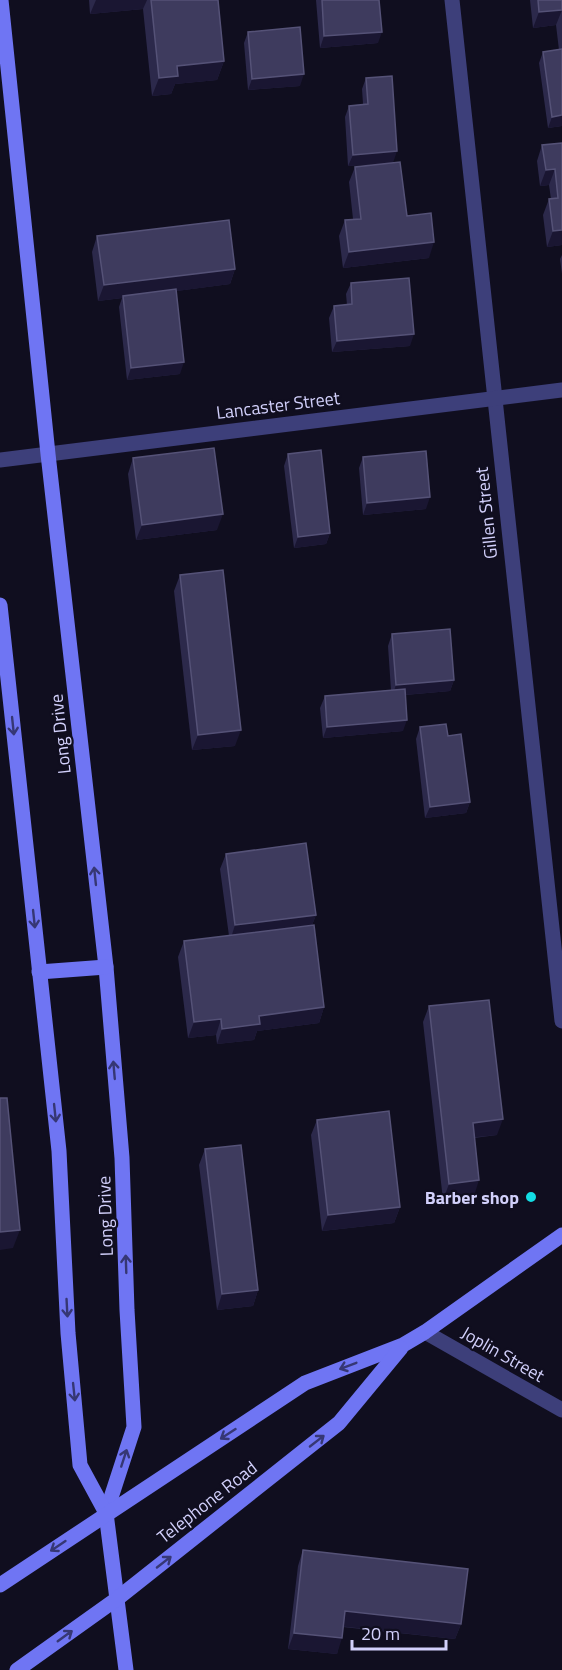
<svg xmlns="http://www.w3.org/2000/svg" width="562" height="1670" font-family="'Titillium Web',sans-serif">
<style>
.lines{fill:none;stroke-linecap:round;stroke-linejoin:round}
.street{stroke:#3d3f7a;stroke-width:15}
.secondary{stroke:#6f75f3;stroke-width:15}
.wall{fill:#2c294b}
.shaded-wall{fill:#1a1632}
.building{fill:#3e3b5e;stroke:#555277;stroke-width:1.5}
.oneway{stroke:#363774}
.poi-dot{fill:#13dde4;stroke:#100e1f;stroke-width:2}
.labels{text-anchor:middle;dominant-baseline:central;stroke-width:4.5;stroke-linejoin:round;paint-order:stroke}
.street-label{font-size:18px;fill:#d2d0fb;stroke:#100e1f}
.poi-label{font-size:18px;font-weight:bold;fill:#d2d0fb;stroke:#100e1f;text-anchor:end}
</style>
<rect width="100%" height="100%" fill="#100e1f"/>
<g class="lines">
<!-- street -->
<g class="street">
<polyline points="452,0 562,1021"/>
<polyline points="0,460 562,390"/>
<polyline points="425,1332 562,1410"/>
</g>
<!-- secondary -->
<g class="secondary">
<polyline points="1,0 48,454 106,967 122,1158 127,1310 134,1427 106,1513"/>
<polyline points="0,605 59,1151 68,1333 80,1465 106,1513 126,1670"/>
<polyline points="39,972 106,967"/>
<polyline points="0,1585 305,1383 403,1345 425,1332 562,1235"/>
<polyline points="17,1670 118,1598 339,1423 401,1348"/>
</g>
</g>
<!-- wall -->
<g class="wall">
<polygon points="89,0 218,0 224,61 217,80 175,84 171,94 152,96 143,9 90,14"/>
<polygon points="316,0 379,0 378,43 320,48"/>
<polygon points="530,0 562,0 562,126 548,128 539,63 543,52 559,50 556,25 533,28"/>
<polygon points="248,32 300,86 248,90 244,43"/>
<polygon points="366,78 393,162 407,216 429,258 343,268 339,236 345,220 353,219 349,182 355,167 387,163 348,166 345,117 349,106 363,104 362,89"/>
<polygon points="562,143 562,245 547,247 543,215 549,199 551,199 549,185 540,186 537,161 542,145"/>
<polygon points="97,236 235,269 230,284 176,291 180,374 127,380 119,307 122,298 98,301 92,252"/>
<polygon points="562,255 562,274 560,259"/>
<polygon points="351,283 410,346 332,352 329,318 334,306 347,305 346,294"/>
<polygon points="288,454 330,533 326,544 294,548 284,466"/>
<polygon points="363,457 426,509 363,515 359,468"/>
<polygon points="133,458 217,530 136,540 128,474"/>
<polygon points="180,575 235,746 192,750 174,591"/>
<polygon points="392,634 454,680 450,691 405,695 403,731 323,738 320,708 325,696 391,690 388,646"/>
<polygon points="420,727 448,736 470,802 466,813 425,818 416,739"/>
<polygon points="226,854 316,915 312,925 324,1007 319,1023 257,1031 254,1040 217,1044 216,1035 188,1038 178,957 184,941 229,936 220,869"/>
<polygon points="429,1006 497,1135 474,1138 474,1196 443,1200 423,1022"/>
<polygon points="317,1120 400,1207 394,1223 322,1231 311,1135"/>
<polygon points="205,1149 258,1290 253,1306 217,1310 199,1165"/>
<polygon points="303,1550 461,1624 455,1639 343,1627 337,1654 288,1649 298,1566"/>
</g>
<!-- shaded-wall -->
<g class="shaded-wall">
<polygon points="96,0 147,0 143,9 90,14"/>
<polygon points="562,10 556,25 533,28 539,12"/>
<polygon points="382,32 378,43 320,48 324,36"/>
<polygon points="224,61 217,80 175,84 171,94 152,96 159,78 177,66"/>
<polygon points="304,74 300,86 248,90 252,79"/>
<polygon points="562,115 562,126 548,128 552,117"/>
<polygon points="397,151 393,163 348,166 353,155"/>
<polygon points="555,169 549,185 540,186 546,170"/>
<polygon points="562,230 562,245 547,247 553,231"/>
<polygon points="434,242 429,258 343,268 349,252"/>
<polygon points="235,269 230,284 124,298 123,296 122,298 98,301 104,285"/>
<polygon points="414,334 410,346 332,352 337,341"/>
<polygon points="184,362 180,374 127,380 131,368"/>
<polygon points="430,497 426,509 363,515 367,503"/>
<polygon points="223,514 217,530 136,540 142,525"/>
<polygon points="330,533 326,544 294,548 298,537"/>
<polygon points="454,680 450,691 392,696 396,685"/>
<polygon points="407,720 403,731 323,738 327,727"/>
<polygon points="241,730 235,746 192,750 198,735"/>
<polygon points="470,802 466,813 425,818 430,807"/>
<polygon points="316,915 310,930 230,941 235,925"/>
<polygon points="324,1007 319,1023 257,1031 254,1040 217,1044 222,1029 259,1016"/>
<polygon points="221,1019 216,1035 188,1038 194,1022"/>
<polygon points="503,1119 497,1135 467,1138 473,1123"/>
<polygon points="479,1180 474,1196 443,1200 449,1184"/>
<polygon points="400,1207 394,1223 322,1231 328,1215"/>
<polygon points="20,1230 13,1248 0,1250 0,1232"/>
<polygon points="258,1290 253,1306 217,1310 222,1294"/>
<polygon points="345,1611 461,1624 455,1639 339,1626"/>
<polygon points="294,1633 342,1638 337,1654 288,1649"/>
</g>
<!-- building -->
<g class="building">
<polygon points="151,0 218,0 224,61 177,66 178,76 159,78"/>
<polygon points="322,0 379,0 382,32 324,36"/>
<polygon points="538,0 562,0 562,10 539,12"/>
<polygon points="300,27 304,74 252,79 248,32"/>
<polygon points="562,49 562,115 552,117 543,52"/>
<polygon points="392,76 397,151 353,155 349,106 368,104 366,78"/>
<polygon points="562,143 562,230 553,231 549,199 558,198 555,169 546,170 542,145"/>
<polygon points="400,162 407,216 431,213 434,242 349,252 345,220 361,219 355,167"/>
<polygon points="229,220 235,269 104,285 97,236"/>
<polygon points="409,278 414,334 337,341 334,306 352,304 351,283"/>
<polygon points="176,289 184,362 131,368 123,296"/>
<polygon points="214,448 223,514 142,525 133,458"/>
<polygon points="321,450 330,533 298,537 288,454"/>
<polygon points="426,451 430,497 367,503 363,457"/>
<polygon points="223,570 241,730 198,735 180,575"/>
<polygon points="450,629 454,680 396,685 392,634"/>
<polygon points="405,689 407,720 327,727 325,696"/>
<polygon points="446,724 448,736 461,734 470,802 430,807 420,727"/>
<polygon points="306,843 316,915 235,925 226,854"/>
<polygon points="314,925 324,1007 259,1016 260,1024 222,1029 221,1019 194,1022 184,941"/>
<polygon points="489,1000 503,1119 473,1123 479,1180 449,1184 429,1006"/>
<polygon points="0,1098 7,1098 20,1230 0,1232"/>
<polygon points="389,1111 400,1207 328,1215 317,1120"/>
<polygon points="241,1145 258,1290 222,1294 205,1149"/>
<polygon points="303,1550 468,1569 461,1624 345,1611 342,1638 294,1633"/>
</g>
<!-- one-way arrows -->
<defs><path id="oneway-shaft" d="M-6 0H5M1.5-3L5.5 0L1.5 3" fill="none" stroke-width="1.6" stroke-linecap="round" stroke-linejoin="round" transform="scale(1.5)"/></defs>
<g class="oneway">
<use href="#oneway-shaft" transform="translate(13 726) rotate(84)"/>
<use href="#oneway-shaft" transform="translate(95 876) rotate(-96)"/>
<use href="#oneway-shaft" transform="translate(34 919) rotate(84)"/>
<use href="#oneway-shaft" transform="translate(114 1070) rotate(-95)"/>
<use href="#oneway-shaft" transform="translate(55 1113) rotate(84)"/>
<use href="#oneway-shaft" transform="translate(126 1264) rotate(-92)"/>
<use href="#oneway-shaft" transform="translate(67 1308) rotate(87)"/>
<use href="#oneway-shaft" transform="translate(348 1366) rotate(159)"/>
<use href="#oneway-shaft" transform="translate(74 1392) rotate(84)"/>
<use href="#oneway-shaft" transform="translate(228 1434) rotate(147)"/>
<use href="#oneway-shaft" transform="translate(317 1441) rotate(-38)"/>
<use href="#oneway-shaft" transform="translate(124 1458) rotate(-72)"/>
<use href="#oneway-shaft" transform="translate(58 1546) rotate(146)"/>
<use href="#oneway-shaft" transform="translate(164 1562) rotate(-38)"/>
<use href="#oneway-shaft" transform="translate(65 1636) rotate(-36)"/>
</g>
<!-- markers -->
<circle class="poi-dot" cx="531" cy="1197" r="6"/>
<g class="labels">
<!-- street labels -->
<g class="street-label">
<text transform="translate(278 405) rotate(-7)">Lancaster Street</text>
<text transform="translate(486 513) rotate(-96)">Gillen Street</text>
<text transform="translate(60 734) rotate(-96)">Long Drive</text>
<text transform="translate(105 1216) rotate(-92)">Long Drive</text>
<text transform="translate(503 1354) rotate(30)">Joplin Street</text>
<text transform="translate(207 1502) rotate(-38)">Telephone Road</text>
</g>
<!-- poi labels -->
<g class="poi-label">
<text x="519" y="1197">Barber shop</text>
</g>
</g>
<!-- scale -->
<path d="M352 1640v9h94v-9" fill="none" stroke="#d2d0fb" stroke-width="3"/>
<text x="361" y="1640" font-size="18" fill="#d2d0fb" stroke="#100e1f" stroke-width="4.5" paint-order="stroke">20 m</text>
</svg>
